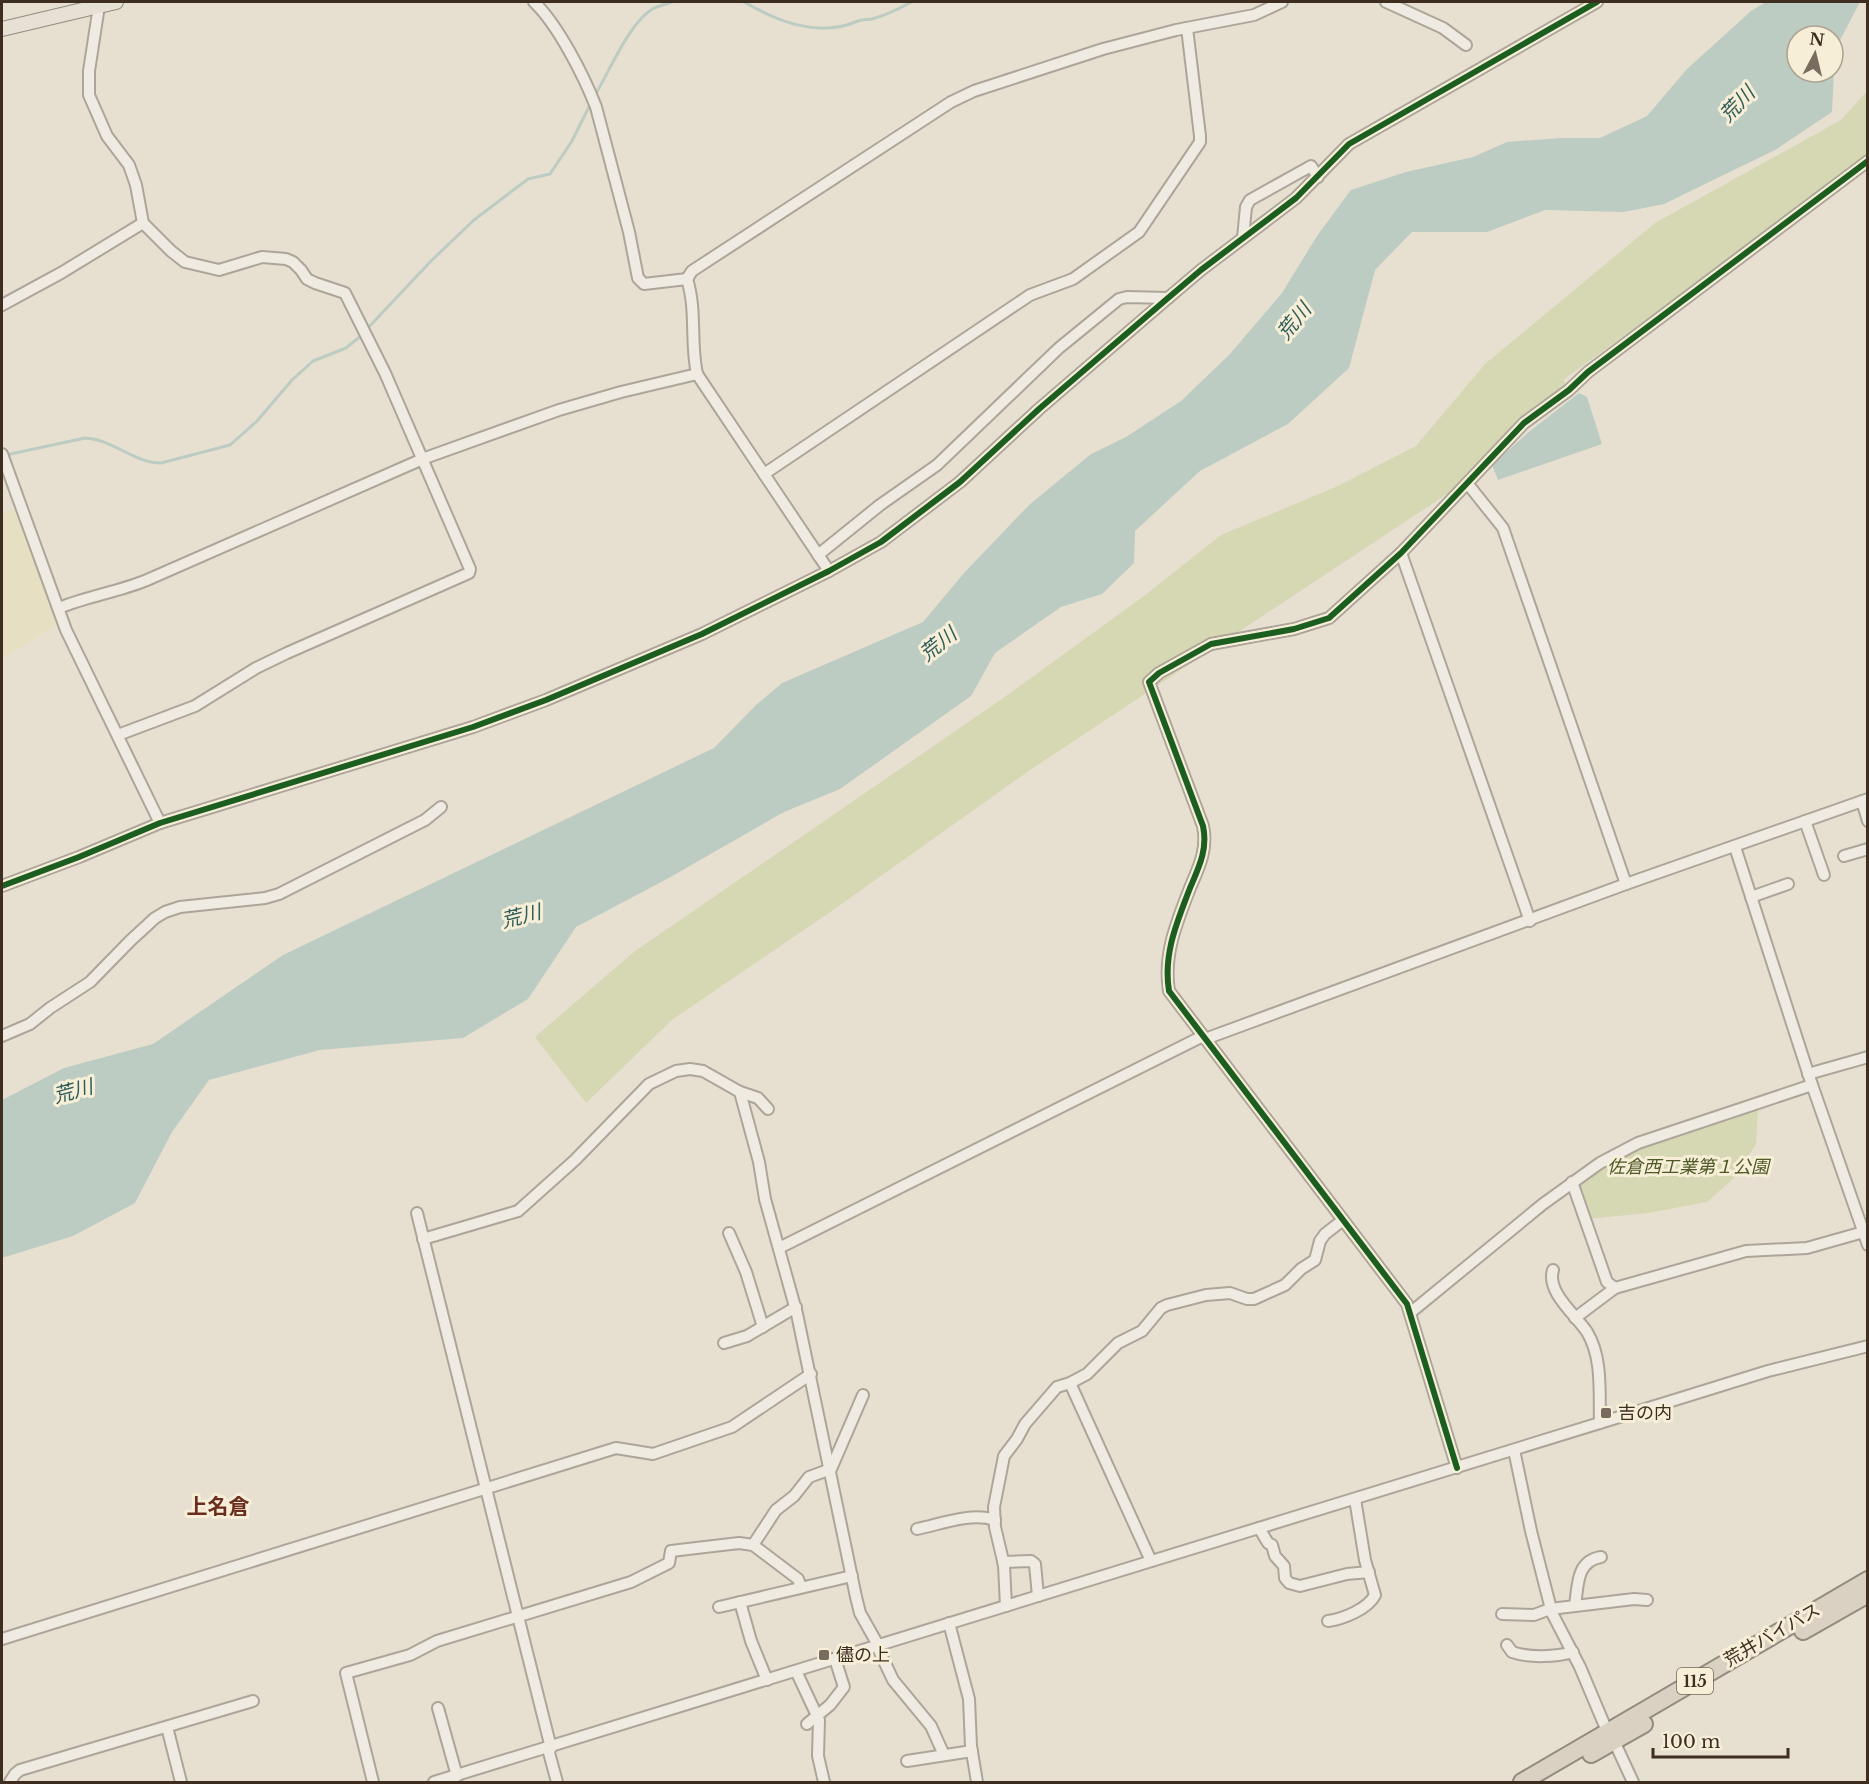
<svg xmlns="http://www.w3.org/2000/svg" width="1869" height="1784" font-family="'Libre Baskerville','Noto Sans JP',serif">
<style>
.farmland{fill:#e6dfc2}
.green{fill:#d6d7b3}
.water{fill:#bcccc2;fill-rule:evenodd}
.lines{fill:none;stroke-linecap:round;stroke-linejoin:round}
.stream{stroke:#bcccc2;stroke-width:3}
.minor-casing{stroke:#ada599;stroke-width:14}
.major-casing{stroke:#928b80;stroke-width:16}
.highway-casing{stroke:#928b80;stroke-width:20}
.minor{stroke:#efebe3;stroke-width:10}
.major{stroke:#e6e1d4;stroke-width:14}
.highway{stroke:#dad1c2;stroke-width:16}
.cycleway-casing{stroke:#f7eed8;stroke-width:10}
.cycleway{stroke:#1b5e20;stroke-width:6}
.poi-dot{fill:#786c5e;stroke:#f7eed8;stroke-width:2}
.labels{text-anchor:middle;dominant-baseline:central;stroke-width:6;stroke-linejoin:round;paint-order:stroke}
.shield{fill:#f7eed8;stroke:#756857;stroke-width:1.5}
.shield-label{font-size:16px;font-weight:bold;fill:#3d2e20}
.park-label{font-size:18px;font-style:italic;fill:#4d5a26;stroke:#f7eed8}
.poi-label{font-size:18px;fill:#3d2e20;stroke:#f7eed8;text-anchor:start}
.street-label{font-size:18px;fill:#3d2e20;stroke:#f7eed8}
.water-label{font-size:20px;font-style:italic;fill:#2f5d5a;stroke:#f7eed8}
.quarter-label{font-size:21px;font-weight:bold;fill:#6b2e1e;stroke:#f7eed8}
</style>
<rect width="100%" height="100%" fill="#e7e0d1"/>
<!-- farmland -->
<polygon class="farmland" points="16,509 58,624 2,659 2,514"/>
<!-- green -->
<g class="green">
<polygon points="1867,91 1867,154 1831,181 1732,261 1662,308 1563,380 1566,383 1533,409 1477,472 1467,475 1453,490 1030,770 826,915 673,1019 586,1103 535,1037 635,951 999,701 1144,596 1221,535 1338,486 1416,446 1485,364 1655,223 1841,120"/>
<polygon points="1757,1107 1758,1109 1756,1144 1736,1176 1707,1202 1648,1213 1588,1219 1575,1183 1641,1144"/>
</g>
<!-- water -->
<g class="water">
<path d="M1766 2H1860L1835 50 1832 112 1775 150 1664 204 1624 212 1545 210 1487 232H1412L1375 270 1349 368 1288 424 1200 471 1135 531 1134 563 1102 594 1061 607 995 653 971 696 840 789 784 812 667 879 576 927 528 999 463 1038 320 1050 209 1080 172 1132 135 1203 73 1236 2 1258V1100L64 1068 153 1044 283 955 714 748 756 705 782 683 923 622 964 573 1029 505 1091 454 1126 437 1181 401 1229 355 1282 293 1317 236 1351 190 1406 172 1473 157 1507 142 1561 138H1600L1647 116 1687 69 1751 11ZM1797 36H1833V72H1797Z"/>
<polygon points="1579,393 1587,397 1602,444 1498,480 1492,465 1530,431"/>
</g>
<g class="lines">
<!-- stream -->
<g class="stream">
<path d="M744 2C779 22 819 38 858 21 863 19 868 20 872 19 886 15 899 9 911 2"/>
<path d="M595 95C610 71 629 22 654 8 660 6 666 4 672 2"/>
<polyline points="366,330 431,261 474,220 528,179 550,174 572,141 591,103"/>
<path d="M6 455 85 438C112 439 134 463 161 463L230 445 257 421 292 380 313 361 346 348 362 335"/>
</g>
<defs>
<g id="minor">
<path d="M534 2C558 25 584 76 596 107L629 232 638 278 644 284 687 279C697 311 690 342 697 374L829 571"/>
<polyline points="1386,2 1443,28 1466,45"/>
<polyline points="99,6 89,71 89,95 107,136 129,165 136,185 143,223 171,251 185,262 219,270 262,257 286,259 293,262 301,270 307,279 315,283 345,293 385,373 470,569 469,573 460,577 287,653 256,668 195,706 118,735"/>
<polyline points="1243,238 1246,207 1250,200 1311,166 1318,177"/>
<polyline points="687,279 692,271 951,102 974,91 1103,49 1176,30 1254,15 1282,2"/>
<polyline points="2,305 61,273 143,223"/>
<polyline points="2,454 66,630 160,823"/>
<polyline points="764,474 1030,295 1073,279 1139,232 1200,142 1200,136 1187,28"/>
<polyline points="1467,483 1503,528 1626,884"/>
<polyline points="1401,553 1530,921"/>
<polyline points="818,555 880,505 937,465 1059,348 1119,299 1127,297 1168,298"/>
<path d="M59 608C88 596 118 592 147 580L425 458 559 410 621 392 697 374"/>
<polyline points="1862,801 1868,821"/>
<polyline points="1805,821 1824,875"/>
<polyline points="1735,847 1810,1079 1868,1245"/>
<polyline points="1844,856 1868,849"/>
<polyline points="2,886 79,857 160,823 473,727 546,700 702,634 829,571 881,542 960,482 1039,409 1168,298 1201,270 1296,198 1349,144 1597,2"/>
<polyline points="1751,897 1788,884"/>
<polyline points="2,1036 30,1024 50,1008 90,982 130,941 155,918 165,912 180,907 265,898 279,894 425,820 441,807"/>
<polyline points="1205,1039 1626,884 1868,799"/>
<polyline points="1808,1074 1868,1057"/>
<polyline points="740,1092 759,1162 765,1199 797,1314 856,1597 860,1613 878,1645"/>
<polyline points="1572,1182 1607,1282 1615,1288 1746,1251 1807,1248 1867,1231"/>
<polyline points="417,1213 551,1748"/>
<polyline points="729,1233 746,1272 763,1327"/>
<polyline points="423,1239 518,1211 575,1160 649,1084 676,1071 690,1069 703,1071 740,1092 758,1098 768,1109"/>
<polyline points="779,1248 1203,1036"/>
<path d="M1553 1270C1546 1292 1576 1315 1587 1332 1603 1358 1599 1394 1600 1423"/>
<polyline points="1410,1313 1543,1204 1600,1163 1638,1143 1812,1085"/>
<polyline points="1575,1318 1615,1288"/>
<polyline points="724,1343 747,1336 796,1307"/>
<polyline points="1070,1383 1151,1561"/>
<polyline points="1514,1450 1531,1531 1552,1613 1580,1667 1607,1731"/>
<path d="M1457 1468 1407 1304 1169 991C1163 954 1177 922 1190 888 1199 867 1208 849 1203 826L1149 682 1159 673 1211 644 1294 629 1329 618 1401 553 1524 423 1569 390 1588 372 1868 161"/>
<polyline points="1259,1528 1268,1543 1272,1545 1275,1556 1284,1566 1285,1578 1289,1583 1300,1586 1347,1574 1369,1572"/>
<path d="M917 1529C941 1524 971 1512 995 1520"/>
<polyline points="753,1545 776,1510 794,1496 809,1477 831,1469 863,1395"/>
<polyline points="1003,1562 1031,1561 1035,1564 1038,1596"/>
<polyline points="740,1602 751,1641 767,1680"/>
<polyline points="1006,1606 1004,1565 995,1527 994,1507 1004,1456 1017,1439 1025,1424 1057,1387 1070,1383 1087,1374 1118,1343 1142,1331 1161,1308 1167,1305 1206,1295 1230,1293 1247,1299 1254,1299 1285,1285 1301,1269 1315,1260 1320,1241 1325,1234 1343,1220"/>
<path d="M1575 1606C1578 1586 1576 1561 1601 1557"/>
<polyline points="719,1607 852,1576"/>
<polyline points="1502,1614 1534,1615 1550,1609 1634,1599 1647,1600"/>
<path d="M1328 1621C1343 1619 1368 1609 1375 1595L1365 1560 1355 1499"/>
<polyline points="949,1623 969,1699 971,1746 977,1782"/>
<polyline points="2,1639 616,1448 653,1454 732,1427 811,1374"/>
<path d="M1507 1645 1512 1652C1529 1658 1556 1657 1573 1652"/>
<polyline points="877,1646 893,1680 931,1726 944,1755"/>
<polyline points="796,1671 819,1720 818,1756 824,1782"/>
<polyline points="438,1708 457,1776"/>
<polyline points="807,1724 830,1705 844,1687 835,1659"/>
<polyline points="167,1727 181,1782"/>
<polyline points="1614,1741 1633,1782"/>
<polyline points="548,1749 557,1782"/>
<polyline points="907,1761 972,1751"/>
<polyline points="10,1782 15,1774 20,1770 253,1701"/>
<polyline points="373,1782 346,1673 410,1655 437,1641 631,1582 669,1563 671,1551 739,1543 753,1545 798,1579 801,1587"/>
<polyline points="434,1782 1681,1398 1768,1371 1868,1346"/>
</g>
<polyline id="major" points="2,29 116,2"/>
<g id="highway">
<polyline points="1803,1631 1868,1594"/>
<polyline points="1591,1754 1644,1724"/>
<polyline points="1522,1782 1868,1580"/>
</g>
</defs>
<!-- minor casing -->
<use href="#minor" class="minor-casing"/>
<!-- major casing -->
<use href="#major" class="major-casing"/>
<!-- highway casing -->
<use href="#highway" class="highway-casing"/>
<!-- minor -->
<use href="#minor" class="minor"/>
<!-- major -->
<use href="#major" class="major"/>
<!-- highway -->
<use href="#highway" class="highway"/>
<defs>
<g id="cycleway">
<polyline points="2,886 79,857 160,823 473,727 546,700 702,634 829,571 881,542 960,482 1039,409 1168,298 1201,270 1296,198 1349,144 1597,2"/>
<path d="M1457 1468 1407 1304 1169 991C1163 954 1177 922 1190 888 1199 867 1208 849 1203 826L1149 682 1159 673 1211 644 1294 629 1329 618 1401 553 1524 423 1569 390 1588 372 1868 161"/>
</g>
</defs>
<!-- cycleway casing -->
<use href="#cycleway" class="cycleway-casing"/>
<!-- cycleway -->
<use href="#cycleway" class="cycleway"/>
</g>
<!-- markers -->
<g class="poi-dot">
<rect x="1600" y="1407" width="12" height="12" rx="3"/>
<rect x="818" y="1649" width="12" height="12" rx="3"/>
</g>
<g class="labels">
<!-- shield labels -->
<rect class="shield" x="1677" y="1668" width="36" height="26" rx="4.5"/>
<g class="shield-label">
<text x="1695" y="1681">115</text>
</g>
<!-- park labels -->
<g class="park-label">
<text x="1688" y="1167">佐倉西工業第１公園</text>
</g>
<!-- poi labels -->
<g class="poi-label">
<text x="1618" y="1413">吉の内</text>
<text x="836" y="1655">儘の上</text>
</g>
<!-- street labels -->
<g class="street-label">
<text transform="translate(1772 1635) rotate(-30)">荒井バイパス</text>
</g>
<!-- water labels -->
<g class="water-label">
<text transform="translate(1737 104) rotate(-46)">荒川</text>
<text transform="translate(1294 321) rotate(-51)">荒川</text>
<text transform="translate(938 644) rotate(-39)">荒川</text>
<text transform="translate(521 916) rotate(-14)">荒川</text>
<text transform="translate(73 1091) rotate(-15)">荒川</text>
</g>
<!-- quarter labels -->
<g class="quarter-label">
<text x="218" y="1507">上名倉</text>
</g>
</g>
<!-- border -->
<rect width="1869" height="1784" fill="none" stroke="#3d2e20" stroke-width="6"/>
<!-- north arrow -->
<g transform="translate(1815 54) rotate(7)"><circle r="28" fill="#f7eed8" stroke="#ada18e" stroke-width="1.5"/>
<path d="M0-4.5L10 22L0 15L-10 22Z" fill="#786c5e"/>
<text y="-9" font-size="16" font-weight="bold" text-anchor="middle" fill="#3d2e20">N</text>
</g>
<!-- scale -->
<path d="M1653 1748v9h135v-9" fill="none" stroke="#3d2e20" stroke-width="3"/>
<text x="1662" y="1748" font-size="18" fill="#3d2e20" stroke="#f7eed8" stroke-width="4.5" paint-order="stroke">100 m</text>
</svg>
